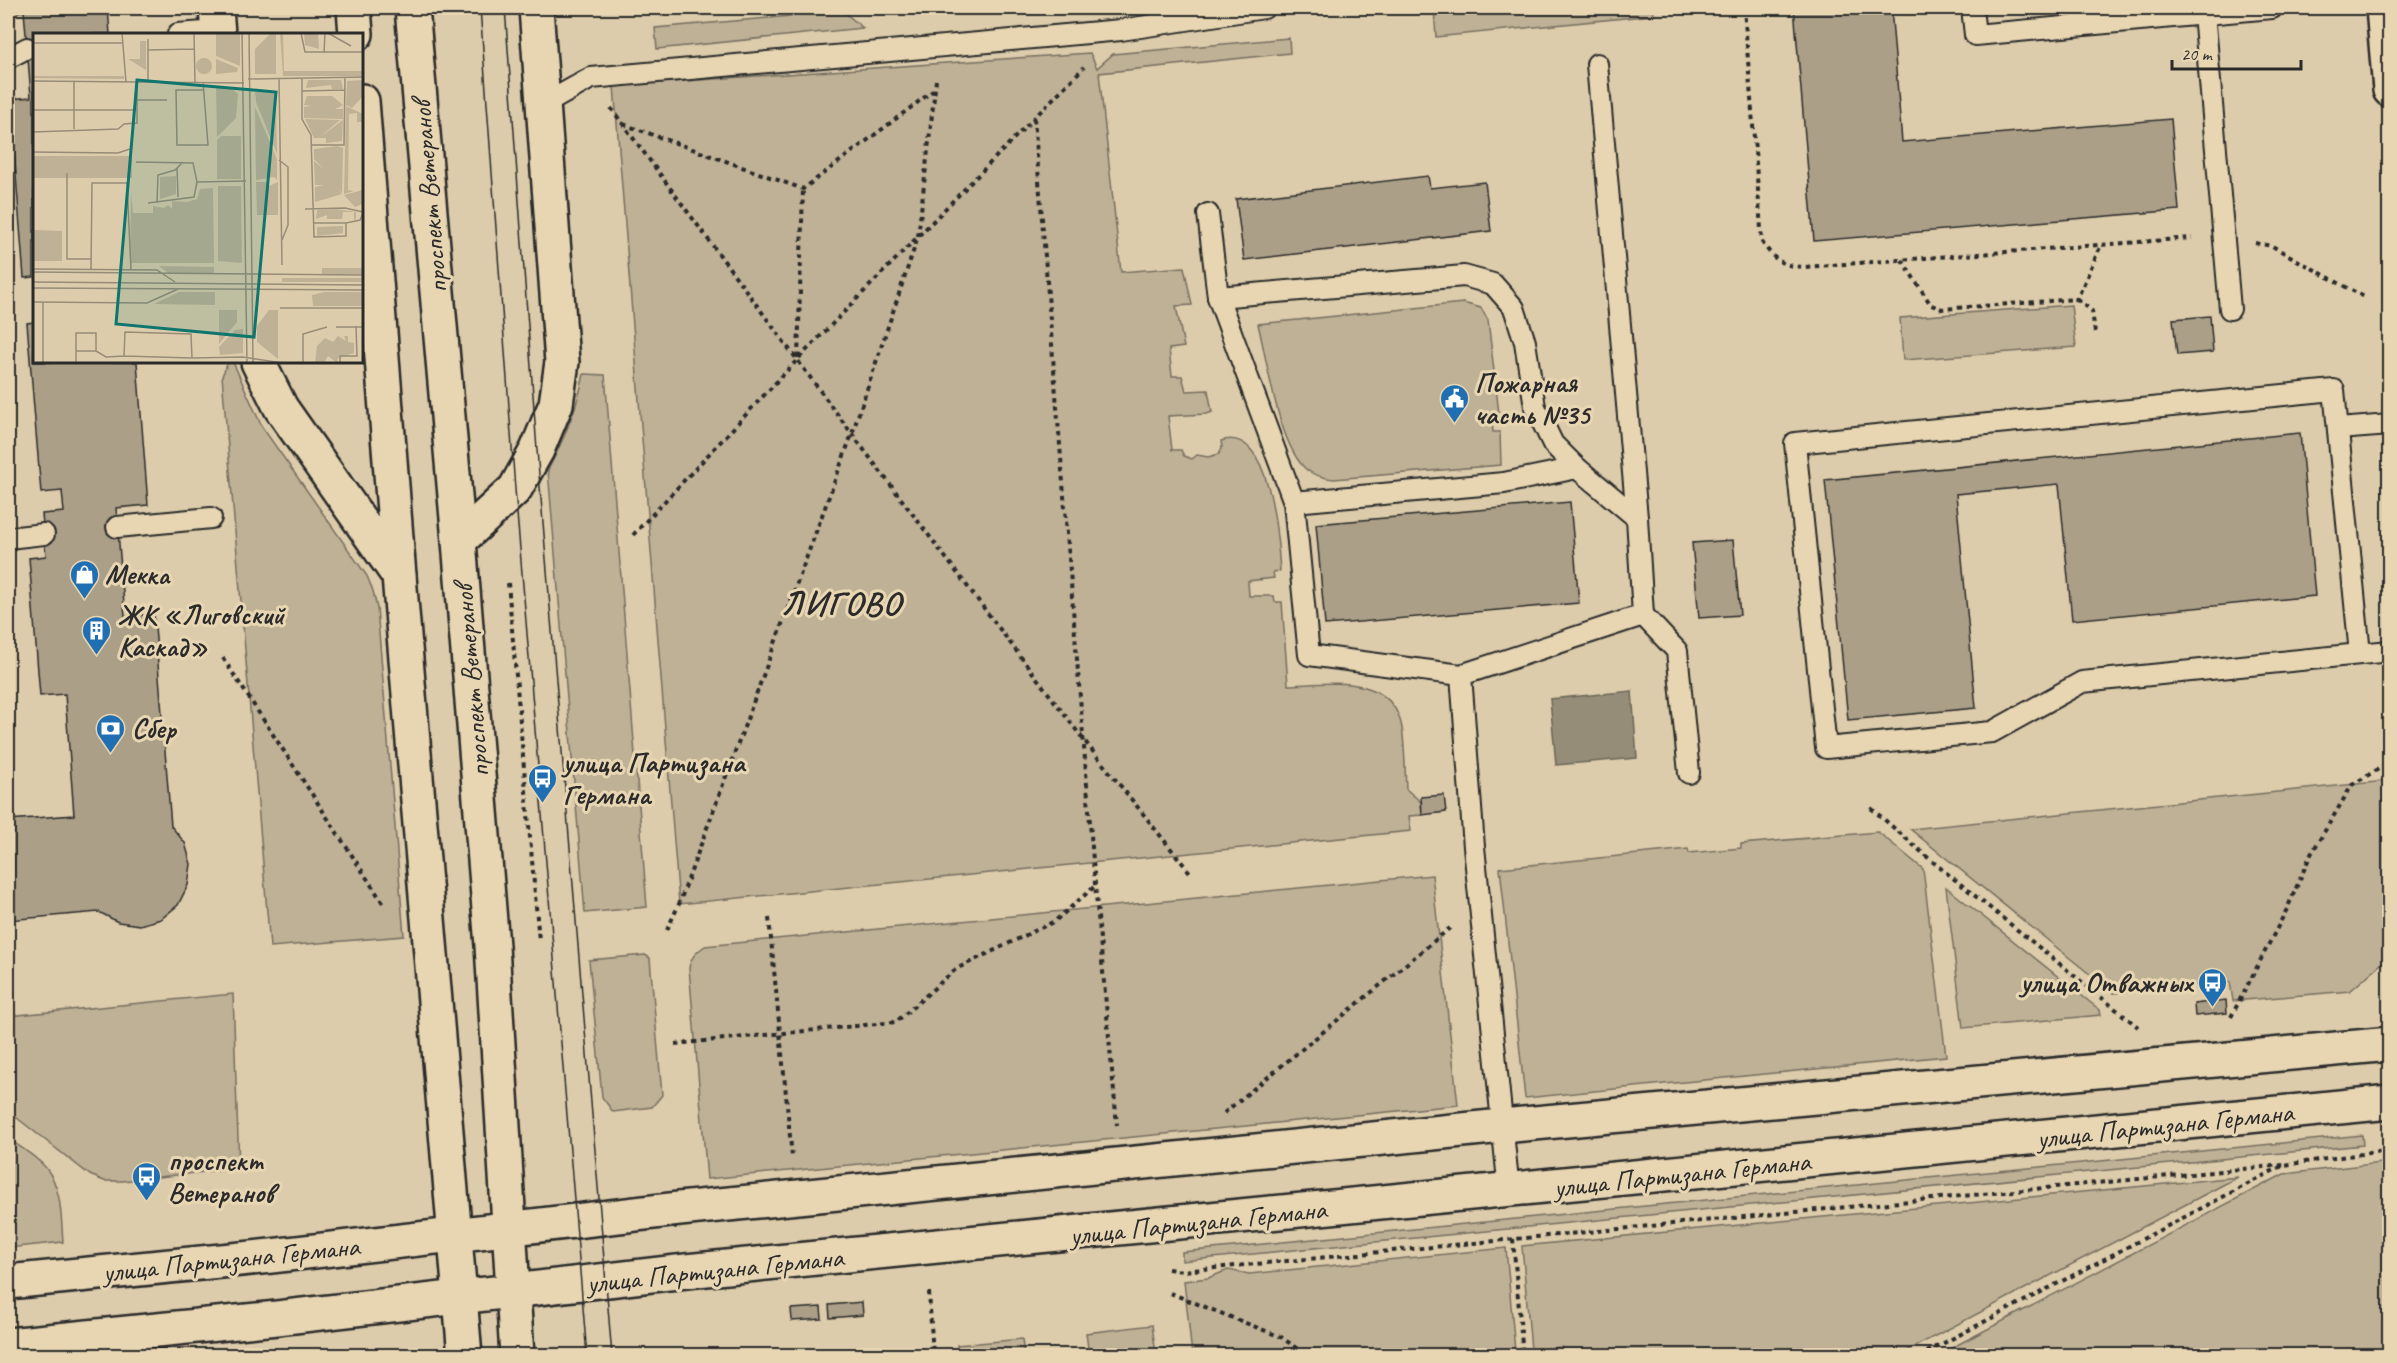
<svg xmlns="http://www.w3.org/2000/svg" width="2397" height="1363" font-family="Caveat,sans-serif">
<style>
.green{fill:#bfb195;stroke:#756e60;stroke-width:1.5}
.water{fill:#968d78;stroke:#6b6659;stroke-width:1.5}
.building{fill:#ab9f87;stroke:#2b2b2b;stroke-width:1.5}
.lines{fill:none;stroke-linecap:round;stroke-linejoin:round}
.service-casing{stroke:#2b2b2b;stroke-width:24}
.minor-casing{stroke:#2b2b2b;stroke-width:38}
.secondary-casing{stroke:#2b2b2b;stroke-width:38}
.path{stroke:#2b2b2b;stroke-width:4;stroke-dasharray:4.5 4.5;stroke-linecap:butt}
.service{stroke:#e8d6b3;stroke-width:20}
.minor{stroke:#e8d6b3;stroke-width:33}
.secondary{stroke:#e8d6b3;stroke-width:33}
.tram{stroke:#2b2b2b;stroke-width:1.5}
.labels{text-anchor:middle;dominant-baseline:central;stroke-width:6;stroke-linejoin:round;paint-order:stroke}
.street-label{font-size:28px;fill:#2b2b2b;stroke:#e8d6b3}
.poi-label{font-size:28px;font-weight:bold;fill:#2b2b2b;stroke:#e8d6b3;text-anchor:start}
.district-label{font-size:34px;font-weight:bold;letter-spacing:1.5px;fill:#2b2b2b;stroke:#e8d6b3}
.inset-road{fill:none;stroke:#968c78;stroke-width:1.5}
.view{fill:#0f766e;fill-opacity:0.15;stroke:#0f766e;stroke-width:3}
.inset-edge{fill:none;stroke:#2b2b2b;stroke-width:3}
</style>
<rect width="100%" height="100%" fill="#ddccab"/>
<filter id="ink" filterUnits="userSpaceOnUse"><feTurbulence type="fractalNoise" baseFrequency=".0167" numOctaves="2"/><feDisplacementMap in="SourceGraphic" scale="12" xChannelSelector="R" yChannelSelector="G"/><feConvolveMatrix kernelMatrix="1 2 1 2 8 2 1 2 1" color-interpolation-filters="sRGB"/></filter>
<g filter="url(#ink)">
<!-- green -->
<g class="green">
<polygon points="791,8 839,8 863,28 657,49 655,28 791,16"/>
<polygon points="1434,8 1653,8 1654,15 1436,37"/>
<path d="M1289 38 1290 53 1099 73 1121 272 1184 267 1192 305 1176 306 1184 347 1169 349 1172 376H1182L1186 391 1208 390 1212 412 1207 414 1168 416 1172 450H1181L1184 456 1192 459 1197 455 1208 457 1219 454 1222 447 1221 441C1271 424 1278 540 1280 571L1273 572 1274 578 1248 581 1249 596H1274L1275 602H1282L1288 685C1329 684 1392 672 1402 728 1405 747 1405 769 1406 789L1421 802 1422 815 1409 816 1411 831 679 904 614 86 1090 53 1097 68 1113 54Z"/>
<path d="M1463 303 1481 308 1488 320 1500 422 1492 423 1493 432H1500L1501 465 1334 479C1324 478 1315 476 1307 470 1279 448 1267 360 1258 324Z"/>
<polygon points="2071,305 2076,347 1903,360 1900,318"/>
<polygon points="228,362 233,362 262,427 367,576 373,591 377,608 404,936 270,947 222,376"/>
<path d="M584 374 605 375 647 907 585 913 548 470C564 439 577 409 584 374Z"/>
<polygon points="2386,781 2390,820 2389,944 2382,963 2350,991 2233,1001 2230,982 2113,993 1910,829"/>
<polygon points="1878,832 1923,869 1946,1056 1525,1098 1500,868 1688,849 1689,853 1741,848 1741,844"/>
<path d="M1432 875 1458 1105 707 1179 689 968C691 957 696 952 705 946Z"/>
<polygon points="1946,887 2091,1003 2100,1010 2101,1015 1963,1028"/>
<polygon points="645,955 650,958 651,971 662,1095 652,1107 613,1112 602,1097 589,960"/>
<polygon points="233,994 239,1168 123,1181 104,1181 90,1175 8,1111 8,1016"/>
<polygon points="2362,1135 2363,1145 1182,1261 1182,1252"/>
<path d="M8 1138C19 1147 36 1156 46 1168 62 1188 61 1217 63 1242L8 1248Z"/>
<polygon points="2389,1162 2389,1355 1938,1355 2284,1174"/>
<polygon points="2238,1177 1899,1355 1563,1356 1562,1347 1531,1350 1522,1246"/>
<polygon points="1506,1248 1515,1351 1471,1356 1192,1355 1184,1281 1208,1278 1228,1270 1249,1274"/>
<polygon points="1152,1325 1156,1355 1089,1355 1086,1333"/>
<polygon points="1022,1339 1024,1355 958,1355 957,1345"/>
</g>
<!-- water -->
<polygon class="water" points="1632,691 1637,758 1556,765 1550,699"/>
<!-- building -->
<g class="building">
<polygon points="8,8 108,8 110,34 34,34 34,277 24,278 10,99 31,97 29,71 24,11 8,13"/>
<polygon points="1794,8 1891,8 1902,142 2171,119 2179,210 1814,241"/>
<polygon points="1428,176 1430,188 1485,182 1491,231 1244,260 1236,199"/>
<polygon points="2210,316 2213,352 2177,355 2173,319"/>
<polygon points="34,322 34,362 137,362 148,505 116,508 125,616 154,614 171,826 185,843 191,864 188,885 178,905 161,919 140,925 118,922 99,912 8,920 8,820 74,815 65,694 40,696 29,558 46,556 42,514 64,512 62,491 41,493 27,323"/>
<polygon points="2300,433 2315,596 2072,620 2059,484 1956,494 1976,708 1848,720 1825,480"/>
<polygon points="1570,502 1579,603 1325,625 1316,524"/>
<polygon points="1733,540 1740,615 1699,618 1692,543"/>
<polygon points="1444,795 1446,812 1422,815 1421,797"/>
<polygon points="2226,1000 2227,1013 2195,1016 2194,1004"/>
<polygon points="862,1302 863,1315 830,1318 829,1305"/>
<polygon points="821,1307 822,1319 792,1321 791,1309"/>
</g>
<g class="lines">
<defs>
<g id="service">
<polyline points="1972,8 1975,35 2272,8"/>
<polyline points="2204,13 2230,309"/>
<polyline points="178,34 218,31"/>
<polyline points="8,58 27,48"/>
<polyline points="543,105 591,78 1121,30 1264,8"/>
<polyline points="1208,214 1218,297 1294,502 1309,655 1461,675"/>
<polyline points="1218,297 1464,276 1493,284 1514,308 1525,342 1535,407 1553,444 1577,468 1637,518"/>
<polyline points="2338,429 2390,425"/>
<polyline points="1294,502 1504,483 1577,468"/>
<polyline points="117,527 211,518"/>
<polyline points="8,538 44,534"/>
<polyline points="1643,615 1677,651 1689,773"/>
<polyline points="2360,654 2334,390 1795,443 1826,748 1992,732 2082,682 2390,651"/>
<polyline points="1509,1191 1474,847 1461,675 1643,615 1637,518 1597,64"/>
</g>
<g id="minor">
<polyline points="216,8 218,34"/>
<polyline points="2383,8 2390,90"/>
<polyline points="258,362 281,408 399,576"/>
<polyline points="459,541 515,489 537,450 556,404 562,362 536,8"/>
</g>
<g id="secondary">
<polyline points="354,8 356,34"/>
<polyline points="412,8 459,541 492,946 517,1356"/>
<polyline points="362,101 399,576 465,1356"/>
<polyline points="8,1282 271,1256 679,1209 1502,1126 2390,1044"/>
<polyline points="8,1345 277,1318 686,1271 2390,1102"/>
</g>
</defs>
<!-- service casing -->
<use href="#service" class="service-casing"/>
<!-- minor casing -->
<use href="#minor" class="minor-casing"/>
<!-- secondary casing -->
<use href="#secondary" class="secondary-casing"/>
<!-- path -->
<g class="path">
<path d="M1744 8 1762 242C1775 261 1782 266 1805 267L2192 238"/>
<polyline points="611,108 852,434 1083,739 1192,875"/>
<polyline points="1034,118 1094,873 1117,1125"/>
<polyline points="623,124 803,189 934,90"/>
<polyline points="2255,243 2272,246 2364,297"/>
<polyline points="1902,260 1931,305 1942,309 2077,299 2101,245"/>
<polyline points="2077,299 2092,311 2095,333"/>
<polyline points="798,358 803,189"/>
<polyline points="633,535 798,359 1084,67"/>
<polyline points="508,583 539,941"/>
<polyline points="223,658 385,906"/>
<polyline points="1871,808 1933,862 2138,1027"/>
<polyline points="769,918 792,1157"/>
<polyline points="667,930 679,904 852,434 918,237 936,80"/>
<polyline points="2231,1017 2287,909 2310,856 2352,785 2390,762"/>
<polyline points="675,1044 896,1022 956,969 1055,921 1094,887"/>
<polyline points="1224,1113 1450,928"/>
<polyline points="1513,1239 1523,1356"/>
<polyline points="1168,1269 1183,1271 2284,1165"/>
<polyline points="929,1292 933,1356"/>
<polyline points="1170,1293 1281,1337 1308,1356"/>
<polyline points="1919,1356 2284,1165 2390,1150"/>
</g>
<!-- service -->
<use href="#service" class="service"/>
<!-- minor -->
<use href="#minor" class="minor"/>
<!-- secondary -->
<use href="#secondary" class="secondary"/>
<!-- tram -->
<g class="tram">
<polyline points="480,8 515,489 587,1356"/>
<polyline points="505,8 537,450 612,1356"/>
</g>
</g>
</g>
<!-- icons -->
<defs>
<symbol id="civic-pin" viewBox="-11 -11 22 30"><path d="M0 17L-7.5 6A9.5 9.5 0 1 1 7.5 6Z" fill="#1f6fb2" stroke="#e8d6b3"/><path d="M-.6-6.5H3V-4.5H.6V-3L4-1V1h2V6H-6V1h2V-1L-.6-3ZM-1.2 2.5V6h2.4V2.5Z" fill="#fff"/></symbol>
<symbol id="shop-pin" viewBox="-11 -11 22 30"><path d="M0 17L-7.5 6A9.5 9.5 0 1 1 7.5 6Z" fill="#1f6fb2" stroke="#e8d6b3"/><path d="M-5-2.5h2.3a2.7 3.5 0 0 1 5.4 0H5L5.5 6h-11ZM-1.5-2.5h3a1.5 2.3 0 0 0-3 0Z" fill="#fff"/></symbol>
<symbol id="building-pin" viewBox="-11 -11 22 30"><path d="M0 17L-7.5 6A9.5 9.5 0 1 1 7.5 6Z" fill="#1f6fb2" stroke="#e8d6b3"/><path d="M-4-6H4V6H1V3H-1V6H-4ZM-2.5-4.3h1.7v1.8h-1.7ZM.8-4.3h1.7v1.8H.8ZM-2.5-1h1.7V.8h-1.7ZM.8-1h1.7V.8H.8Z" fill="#fff"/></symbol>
<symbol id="bank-pin" viewBox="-11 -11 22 30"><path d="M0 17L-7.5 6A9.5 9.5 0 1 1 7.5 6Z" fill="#1f6fb2" stroke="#e8d6b3"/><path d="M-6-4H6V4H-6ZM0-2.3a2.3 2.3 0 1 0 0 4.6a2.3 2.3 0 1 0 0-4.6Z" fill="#fff"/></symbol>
<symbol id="bus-pin" viewBox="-11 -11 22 30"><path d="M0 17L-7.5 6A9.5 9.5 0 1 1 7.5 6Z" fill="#1f6fb2" stroke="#e8d6b3"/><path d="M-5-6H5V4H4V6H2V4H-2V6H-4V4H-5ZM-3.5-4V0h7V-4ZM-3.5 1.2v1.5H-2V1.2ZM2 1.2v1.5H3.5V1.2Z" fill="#fff"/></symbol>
</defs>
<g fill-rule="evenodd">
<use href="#civic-pin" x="1438" y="382" width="33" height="45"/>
<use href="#shop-pin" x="68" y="558" width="33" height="45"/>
<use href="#building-pin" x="80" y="614" width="33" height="45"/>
<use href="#bank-pin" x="94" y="712" width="33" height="45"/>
<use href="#bus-pin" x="526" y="762" width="33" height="45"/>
<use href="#bus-pin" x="2196" y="966" width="33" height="45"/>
<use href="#bus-pin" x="130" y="1160" width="33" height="45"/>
</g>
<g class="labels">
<!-- street labels -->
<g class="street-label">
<text transform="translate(429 197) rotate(-95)">проспект Ветеранов</text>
<text transform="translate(471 681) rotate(-95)">проспект Ветеранов</text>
<text transform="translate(2165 1125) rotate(-6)">улица Партизана Германа</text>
<text transform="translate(1682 1174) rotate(-6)">улица Партизана Германа</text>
<text transform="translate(1198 1222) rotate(-6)">улица Партизана Германа</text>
<text transform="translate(231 1259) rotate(-6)">улица Партизана Германа</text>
<text transform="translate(715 1270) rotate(-6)">улица Партизана Германа</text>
</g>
<!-- poi labels -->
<g class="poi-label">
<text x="1475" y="382">Пожарная<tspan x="1475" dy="32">часть №35</tspan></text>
<text x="105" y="574">Мекка</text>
<text x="118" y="614">ЖК «Лиговский<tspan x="118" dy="32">Каскад»</tspan></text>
<text x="132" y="728">Сбер</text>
<text x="563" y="762">улица Партизана<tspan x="563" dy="32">Германа</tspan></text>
<text x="2192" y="982" text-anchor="end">улица Отважных</text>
<text x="168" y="1160">проспект<tspan x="168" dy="32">Ветеранов</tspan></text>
</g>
<!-- district labels -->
<g class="district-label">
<text x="841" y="602">ЛИГОВО</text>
</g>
</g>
<!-- overview -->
<g transform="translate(33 33)">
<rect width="330" height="330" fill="#ddccab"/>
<path d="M183 0H207V33L183 23ZM238 0H243V41H222V16ZM247 0H250L251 38H330V43H250ZM271 0H285L286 16 272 12ZM107 8H113V37L95 26H107ZM163 33a8 8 0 1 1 16 0a8 8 0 1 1-16 0ZM183 26 205 35 204 39 183 41ZM0 43H91V46L0 45ZM275 47H308L310 56H299L298 52 273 55ZM330 47V63L319 75 313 72 314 48ZM183 55H198L205 61 203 85 184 104ZM222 58 243 59 244 121 223 69ZM274 63H299L310 72 302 76H310V86L271 85V74L279 73 271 72ZM313 73 330 81V89H324V80L316 81 315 157 321 158 311 161ZM222 74 244 126V147L241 144 223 147ZM272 86 307 87 287 104 310 87 309 108 293 110V105H281ZM188 103H208V146H184V107ZM304 113 310 115 309 160 303 153 309 161 282 169V154L291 152H282L281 128 292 137 281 126V116ZM0 123H99V145H0L1 197 29 198V228H0ZM143 143V161L127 166V144ZM223 149H234V154L245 149V182H224ZM185 153H208L209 230 185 228ZM180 155 181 230H97L98 160 100 180H120V173L131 175 135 172 139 176V168L154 169 164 166 167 156ZM330 157V178L329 171 322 174 311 162ZM303 176 323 179V186L321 187V179H310L309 186H294V182L283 186 284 177ZM310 193V200L284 203V194ZM126 233 181 234V240H135ZM289 235H330V241H289ZM249 245H330V249H249ZM146 259H182V272L121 271ZM291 259H330V273H280L279 262ZM186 277H204V289L186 311ZM236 277H245V326L224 309V293ZM210 296V320L187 322 186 314 202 297ZM305 303 313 308 311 303H315V309L321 310V320L305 325 304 330 295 323 291 330H282L284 313 292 305 300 309Z" fill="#bfb195"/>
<path class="inset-road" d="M89 0 93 49M161 0 162 49M209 0 214 330M216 0 220 330M268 0 272 19H330M295 0 318 13M0 10H89M115 17 161 16M291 20 292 0M246 45 249 232M269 45V86L278 102 281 204 313 203V190L327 187 330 180M215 46 330 44M0 48 211 50M115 49V6M170 49 175 112H144L143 57H170M269 58 312 57M104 67H134M0 77H41V48M41 96V77H104M0 99 85 96 91 91 104 90V49M278 112H311L312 45M0 119 85 120 97 116M246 127 255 134V192L249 207M103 129 160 130 164 149 213 148M144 135 145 164M34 140V226H58M115 170 161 164 164 149M124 170 125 142 142 137 150 129M272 176 312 175 330 179M281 190H313M0 236 124 237 142 249M58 236 59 150H94L98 237M0 239 330 242M0 249 330 252M0 255 330 257M0 269 114 270 145 256M10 269V330M247 275H330M303 294H330M43 318H63M91 323 159 325M10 330H32M43 330V300H63V318L73 324 91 323 92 299 158 301 159 325 210 324 250 330M270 330V301L294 294M307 330V323H324L323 293"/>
<path class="view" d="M104 47 243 59 221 304 83 291Z"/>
<rect width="330" height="330" class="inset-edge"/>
</g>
<!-- margin -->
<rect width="2397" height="1363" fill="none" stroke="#e8d6b3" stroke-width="30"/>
<rect x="15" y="15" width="2367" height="1333" fill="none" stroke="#2b2b2b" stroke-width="2" filter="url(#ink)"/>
<!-- scale -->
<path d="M2172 60v9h129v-9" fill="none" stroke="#2b2b2b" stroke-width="3"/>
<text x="2181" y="60" font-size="18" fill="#2b2b2b" stroke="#e8d6b3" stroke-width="4.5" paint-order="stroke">20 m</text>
</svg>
